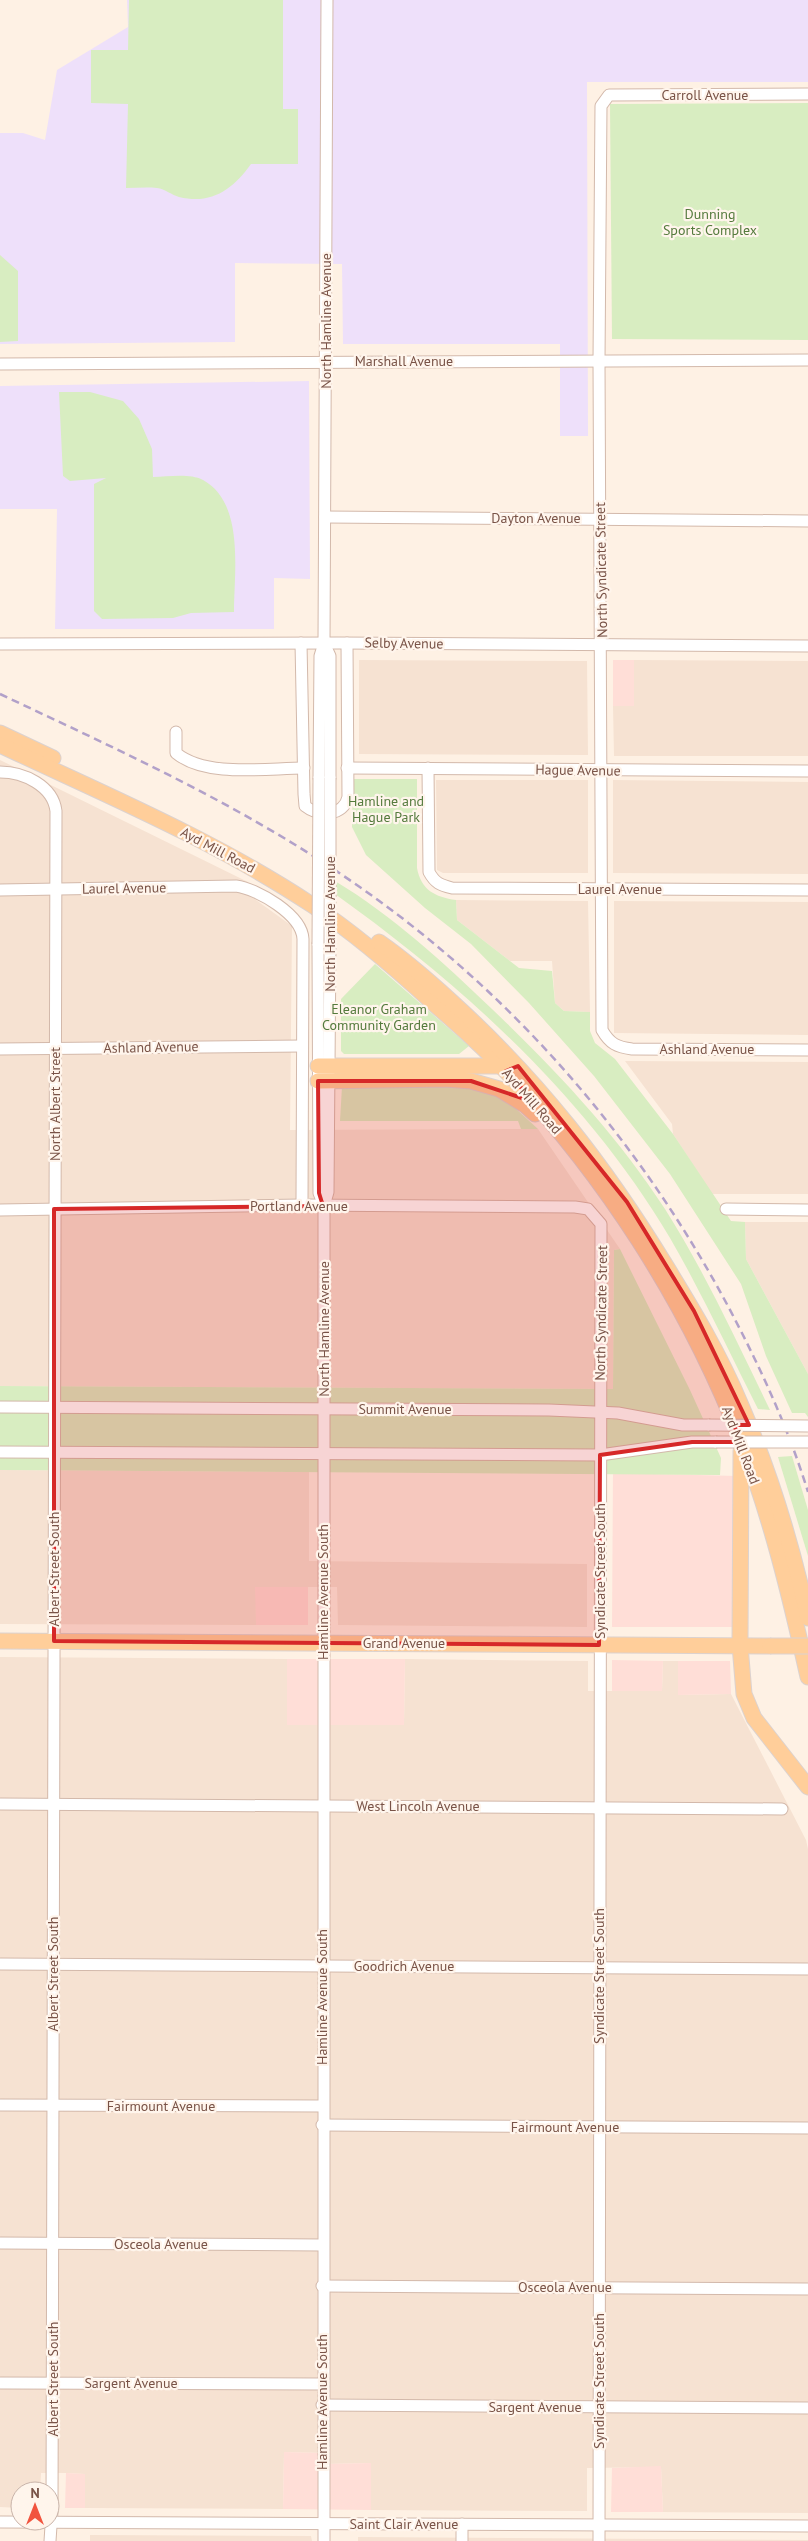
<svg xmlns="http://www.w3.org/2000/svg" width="808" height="2541" font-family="'PT Sans',sans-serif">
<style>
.residential{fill:#f6e2d2}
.commercial{fill:#ffded7}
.education{fill:#eee0fa}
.green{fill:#d8edc1}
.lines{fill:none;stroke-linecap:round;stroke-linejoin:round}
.minor-casing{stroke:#d3b9ab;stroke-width:13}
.major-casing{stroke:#dcd2cf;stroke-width:17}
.minor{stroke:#fff;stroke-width:11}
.major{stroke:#ffce9a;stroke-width:15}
.rail{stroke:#b2a1c9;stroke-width:2.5;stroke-dasharray:8 5;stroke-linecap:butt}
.minor-bridge-casing{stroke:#d3b9ab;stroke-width:13;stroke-linecap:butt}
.major-bridge-casing{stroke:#dcd2cf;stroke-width:17;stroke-linecap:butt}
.minor-bridge{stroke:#fff;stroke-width:11}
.major-bridge{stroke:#ffce9a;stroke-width:15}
.marked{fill:#d62828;fill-opacity:0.2;stroke:#d62828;stroke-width:4;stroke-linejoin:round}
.labels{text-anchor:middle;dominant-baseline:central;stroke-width:4.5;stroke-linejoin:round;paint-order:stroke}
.street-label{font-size:14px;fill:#795347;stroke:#fff5ec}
.park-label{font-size:14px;fill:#547a3c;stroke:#fff5ec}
</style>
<rect width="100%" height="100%" fill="#fef1e4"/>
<!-- residential -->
<g class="residential">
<polygon points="359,660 587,661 588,755 359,754"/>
<polygon points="634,660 808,661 808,756 614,756 613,706 634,706"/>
<polygon points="0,760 248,882 256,900 292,926 290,1130 538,1129 620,1249 614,1250 613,1389 0,1386"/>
<polygon points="436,780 588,780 588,873 443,873 437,870"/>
<polygon points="613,780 808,782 808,874 613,873"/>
<polygon points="456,900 588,901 590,1012 564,1011 555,1003 552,961 510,961 457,920"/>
<polygon points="614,901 808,902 808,1035 614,1033"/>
<polygon points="625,1061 808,1062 808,1194 712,1194 673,1134 672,1124"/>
<polygon points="745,1222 808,1222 808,1374 746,1259"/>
<polygon points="0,1470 309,1472 309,1561 587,1564 587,1627 338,1625 337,1587 256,1587 256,1625 0,1624"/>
<polygon points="0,1657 287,1659 288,1725 404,1725 405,1659 588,1661 588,1691 662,1691 663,1661 678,1661 678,1695 731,1694 806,1840 808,1849 808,2513 663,2512 661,2467 587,2468 587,2511 371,2510 371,2463 324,2464 324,2453 284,2452 283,2509 85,2508 85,2474 66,2473 41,2473 40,2491 20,2491 20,2508 0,2507"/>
<polygon points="90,2535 311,2536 312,2541 90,2541"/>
<polygon points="358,2537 808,2540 808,2541 358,2541"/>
</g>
<!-- commercial -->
<g class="commercial">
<rect x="613" y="660" width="21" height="46"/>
<polygon points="613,1473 737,1476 735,1627 612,1627"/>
<polygon points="255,1587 308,1587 308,1625 256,1625"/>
<polygon points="287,1659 405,1659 404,1725 287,1725"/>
<polygon points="612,1660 663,1661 662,1691 612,1691"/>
<polygon points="678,1661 730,1661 731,1694 678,1695"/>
<polygon points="284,2452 324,2453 325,2464 371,2463 371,2510 283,2509"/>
<polygon points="661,2466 663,2512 611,2512 612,2468"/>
<polygon points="66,2473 85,2474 85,2508 65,2508"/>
</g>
<!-- education -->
<g class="education">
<polygon points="127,0 808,0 808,82 587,82 588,436 560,436 560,344 343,344 342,264 235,263 235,342 0,344 0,133 23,133 45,140 57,70 128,27"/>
<polygon points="309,381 310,579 274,578 274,629 55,629 57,509 0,509 0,386"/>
</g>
<!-- green -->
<g class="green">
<path d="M129 0H283V109H298V164H251C233 189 212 205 179 197 172 195 165 189 157 188 147 187 136 188 126 188L128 104 91 103V50H128Z"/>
<polygon points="808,103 808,340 612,339 610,104"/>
<polygon points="0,255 18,271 18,341 0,342"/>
<path d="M59 392H90L123 401 139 419 152 449 153 477C168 477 189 473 203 480 245 503 234 572 234 612L191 613 173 618 102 619 94 611V484L106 478 70 481 63 476Z"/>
<path d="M353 779H417V868C421 890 435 897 456 900L457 920 519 968 552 971 555 1003 564 1011 590 1012V1031L595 1043 615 1059 673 1134 731 1221 745 1222 746 1259 808 1374V1417L805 1413H792L766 1356 741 1284 670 1174 594 1076 529 1003 471 944 425 908 366 855 352 827Z"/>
<path d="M335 881C393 916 443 962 492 1009 556 1070 617 1135 665 1209 705 1272 737 1342 770 1410L758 1409C729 1352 702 1293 670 1238 587 1098 465 987 335 894Z"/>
<polygon points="375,964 469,1046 459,1054 344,1054 341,1051 341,999"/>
<polygon points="342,1086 475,1087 502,1096 538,1129 521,1129 518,1121 340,1121"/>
<polygon points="620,1249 690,1390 721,1458 720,1475 0,1470 0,1386 613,1389 614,1250"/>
<polygon points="792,1456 808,1510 808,1556 778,1457"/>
</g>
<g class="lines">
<defs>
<g id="minor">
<path d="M808 94 609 95 601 106 599 361 602 1030C610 1044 617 1047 632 1049L808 1050"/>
<polyline points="0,364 808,360"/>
<polyline points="325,517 808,521"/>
<path d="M301 643 304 794 305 806C319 817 344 816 348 797L347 643"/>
<polyline points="324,643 330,656 330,778"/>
<polyline points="0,644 339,643 808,646"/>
<path d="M176 732V753C206 778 267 768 304 768"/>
<polyline points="347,768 808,771"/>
<path d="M428 768 429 872C435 883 440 885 452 888L808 890"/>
<path d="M0 772C24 772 53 786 56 811L52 2511 50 2541"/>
<polyline points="319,778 320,656 324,643 327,0"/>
<path d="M0 890 236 886C258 889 302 915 303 939L302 1205"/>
<polyline points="318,944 319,1193 324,1206"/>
<polyline points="0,1049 302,1046"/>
<polyline points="726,1209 808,1210"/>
<polyline points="0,1210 302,1205 575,1207 588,1209 601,1224 599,2541"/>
<polyline points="0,1407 549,1410 618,1413 683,1425 709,1425"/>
<polyline points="0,1452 600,1455 692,1442 716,1442"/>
<polyline points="0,1804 782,1809"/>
<polyline points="0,1964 808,1969"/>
<polyline points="0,2105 322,2106"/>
<polyline points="322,2125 808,2128"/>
<polyline points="0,2243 322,2245"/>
<polyline points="322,2286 808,2289"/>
<polyline points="0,2383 322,2384"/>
<polyline points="322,2405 808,2408"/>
<polyline points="0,2522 808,2526"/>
<polyline points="324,2541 324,1206 328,1192 330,943"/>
<polyline points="462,2541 462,2524"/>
</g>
<g id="major">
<polyline points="0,733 53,758"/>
<path d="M0 745C106 795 214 840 312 905 356 934 394 967 433 1003 456 1023 479 1043 500 1065 603 1171 687 1302 741 1440 771 1517 790 1596 808 1677"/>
<path d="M379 942C405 960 429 981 452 1002 539 1081 605 1166 666 1266 693 1310 720 1355 740 1403 770 1472 792 1545 808 1618"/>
<polyline points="318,1066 507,1066"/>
<polyline points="318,1081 446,1079 471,1081 499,1089 525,1105 535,1114"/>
<polyline points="741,1451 740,1645 744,1694 754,1718 808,1787"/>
<polyline points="0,1641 770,1646"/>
</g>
</defs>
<!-- minor casing -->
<use href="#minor" class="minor-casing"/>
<!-- major casing -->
<use href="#major" class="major-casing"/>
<!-- minor -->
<use href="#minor" class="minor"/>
<!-- major -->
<use href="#major" class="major"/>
<!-- rail -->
<path class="rail" d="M0 694C110 746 221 796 324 863 495 973 633 1128 729 1308 760 1367 788 1427 808 1492"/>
<defs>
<g id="minor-bridge">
<polyline points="330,943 330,778"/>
<polyline points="318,944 319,778"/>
<polyline points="709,1425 808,1426"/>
<polyline points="716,1442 808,1442"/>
</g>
<polyline id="major-bridge" points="770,1646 808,1646"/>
</defs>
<!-- minor-bridge casing -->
<use href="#minor-bridge" class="minor-bridge-casing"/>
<!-- major-bridge casing -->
<use href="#major-bridge" class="major-bridge-casing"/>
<!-- minor-bridge -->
<use href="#minor-bridge" class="minor-bridge"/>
<!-- major-bridge -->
<use href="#major-bridge" class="major-bridge"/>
</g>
<!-- marked area -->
<path class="marked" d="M518 1066 627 1202 694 1311 749 1425H734L741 1442H692L600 1455 599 1645 54 1641V1209L323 1206 319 1193 318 1081H471L534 1102 506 1071Z"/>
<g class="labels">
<!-- street labels -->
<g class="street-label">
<text x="705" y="95">Carroll Avenue</text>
<text transform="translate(326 321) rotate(-90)">North Hamline Avenue</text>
<text x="404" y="361">Marshall Avenue</text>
<text x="536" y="518">Dayton Avenue</text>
<text transform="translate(601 570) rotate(-91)">North Syndicate Street</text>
<text transform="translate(404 643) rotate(1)">Selby Avenue</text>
<text transform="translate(578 770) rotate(1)">Hague Avenue</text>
<text transform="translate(218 850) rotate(28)">Ayd Mill Road</text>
<text transform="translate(124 888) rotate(-1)">Laurel Avenue</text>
<text x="620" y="889">Laurel Avenue</text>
<text transform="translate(330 924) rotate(-90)">North Hamline Avenue</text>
<text transform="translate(151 1047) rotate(-1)">Ashland Avenue</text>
<text x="707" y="1049">Ashland Avenue</text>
<text transform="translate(532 1101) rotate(49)">Ayd Mill Road</text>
<text transform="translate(55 1104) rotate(-90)">North Albert Street</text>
<text x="299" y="1206">Portland Avenue</text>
<text transform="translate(601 1313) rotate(-89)">North Syndicate Street</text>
<text transform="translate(324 1329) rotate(-90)">North Hamline Avenue</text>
<text x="405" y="1409">Summit Avenue</text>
<text transform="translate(741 1445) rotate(69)">Ayd Mill Road</text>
<text transform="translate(54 1569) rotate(-90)">Albert Street South</text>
<text transform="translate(600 1571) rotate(-90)">Syndicate Street South</text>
<text transform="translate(323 1592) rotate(-90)">Hamline Avenue South</text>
<text x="404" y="1643">Grand Avenue</text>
<text x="418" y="1806">West Lincoln Avenue</text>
<text x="404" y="1966">Goodrich Avenue</text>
<text transform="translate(53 1974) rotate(-90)">Albert Street South</text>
<text transform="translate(599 1976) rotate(-90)">Syndicate Street South</text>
<text transform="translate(322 1997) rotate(-90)">Hamline Avenue South</text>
<text x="161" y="2106">Fairmount Avenue</text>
<text x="565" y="2127">Fairmount Avenue</text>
<text x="161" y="2244">Osceola Avenue</text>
<text x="565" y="2287">Osceola Avenue</text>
<text transform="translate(53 2379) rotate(-90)">Albert Street South</text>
<text transform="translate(599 2381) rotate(-90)">Syndicate Street South</text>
<text x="131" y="2383">Sargent Avenue</text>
<text transform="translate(322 2402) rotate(-90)">Hamline Avenue South</text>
<text x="535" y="2407">Sargent Avenue</text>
<text x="404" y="2524">Saint Clair Avenue</text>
</g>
<!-- park labels -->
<g class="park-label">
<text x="710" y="214">Dunning<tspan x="710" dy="16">Sports Complex</tspan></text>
<text x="386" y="801">Hamline and<tspan x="386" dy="16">Hague Park</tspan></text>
<text x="379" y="1009">Eleanor Graham<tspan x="379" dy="16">Community Garden</tspan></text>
</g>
</g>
<!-- north arrow -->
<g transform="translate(35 2506)"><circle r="24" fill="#fff5ec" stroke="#c9b4aa"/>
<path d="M0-4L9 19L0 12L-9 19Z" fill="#f1543f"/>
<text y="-8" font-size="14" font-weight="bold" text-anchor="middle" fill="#795347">N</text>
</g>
</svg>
